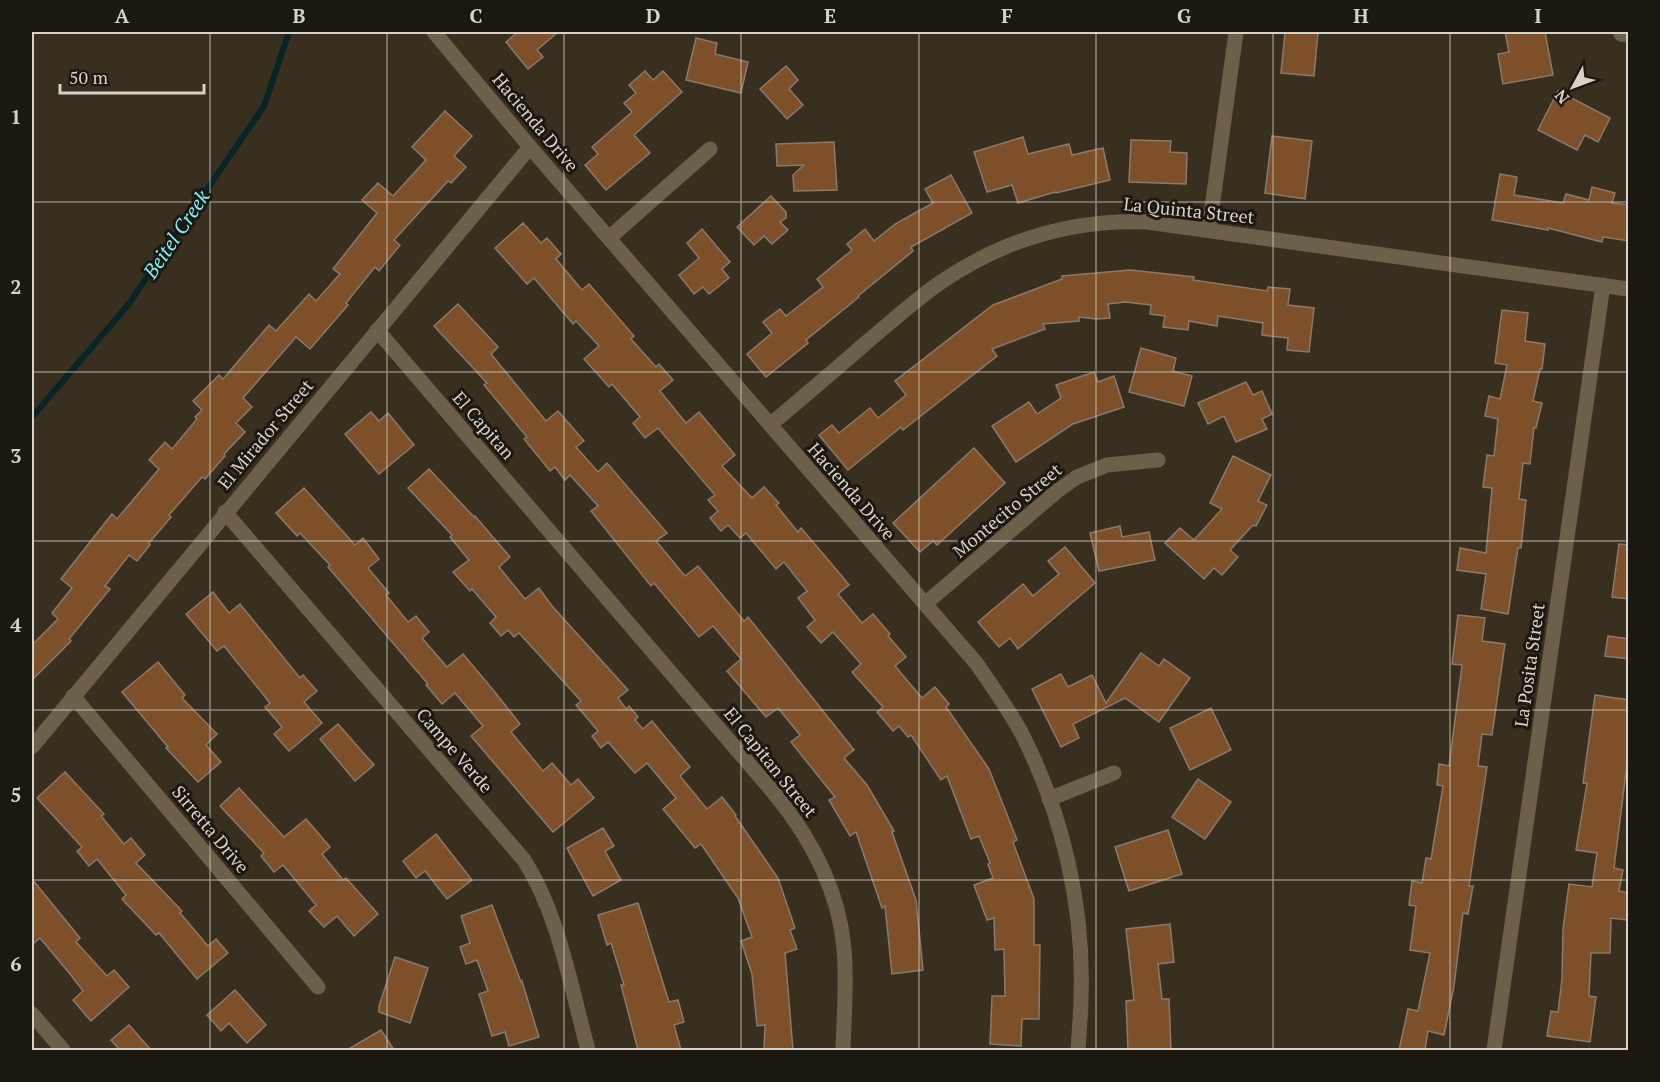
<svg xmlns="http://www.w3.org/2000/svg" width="1660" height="1082" font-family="'PT Serif',serif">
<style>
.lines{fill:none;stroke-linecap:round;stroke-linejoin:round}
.stream{stroke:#092425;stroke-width:6}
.building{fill:#7d502a;stroke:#8b796c;stroke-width:1.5}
.minor{stroke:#6c604a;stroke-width:15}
.grid{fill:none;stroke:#d7d2c8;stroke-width:1.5;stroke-opacity:0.55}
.labels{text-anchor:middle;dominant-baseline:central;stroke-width:6;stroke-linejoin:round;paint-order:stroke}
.street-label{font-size:18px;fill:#d7d2c8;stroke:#1c1811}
.water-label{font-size:20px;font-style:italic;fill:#7bf6fd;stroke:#1c1811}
.neatline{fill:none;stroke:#d7d2c8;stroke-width:2}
.grid-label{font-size:20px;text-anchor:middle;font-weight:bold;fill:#d7d2c8}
</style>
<rect width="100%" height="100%" fill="#382f1f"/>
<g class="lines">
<!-- stream -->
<polyline class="stream" points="32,417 128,305 264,106 289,32"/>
</g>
<!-- building -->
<g class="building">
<polygon points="518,32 558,32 537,50 543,57 528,69 506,42"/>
<polygon points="1285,32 1318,32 1314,76 1281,73"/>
<polygon points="1505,32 1545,32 1553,75 1503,84 1498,54 1509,52"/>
<polygon points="696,38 717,43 715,54 748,62 741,93 686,80"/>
<polygon points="786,66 798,80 789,89 803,105 787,119 760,89"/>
<polygon points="645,71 653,80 663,71 682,92 634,135 650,153 606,190 585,165 598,154 592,147 632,112 624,103 636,93 629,85"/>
<polygon points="1558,91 1610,118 1598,142 1585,135 1577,150 1538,130"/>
<polygon points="445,111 472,136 454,156 466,167 451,183 448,181 394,240 400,245 379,271 375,267 346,303 348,305 310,349 296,337 243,398 252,407 236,423 245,432 224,454 225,456 205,479 202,477 169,515 171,517 149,543 150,545 137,561 129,555 105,586 110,589 69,639 71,641 32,680 32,645 58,619 52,613 72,588 61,579 112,514 117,519 159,469 149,460 165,442 172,449 197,419 195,417 202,410 193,401 219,375 223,379 269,325 276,331 309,294 316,301 340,274 333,269 377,213 362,200 378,183 393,196 426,160 412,147"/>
<polygon points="1272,136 1312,141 1305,199 1265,193"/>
<polygon points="1023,137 1028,154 1069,144 1072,155 1103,148 1110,180 1056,193 1055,192 1018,203 1012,185 987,192 974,152"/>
<polygon points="1131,140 1171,141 1170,152 1187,153 1186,184 1129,182"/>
<polygon points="834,142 837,190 794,191 793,175 804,165 777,166 776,144"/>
<polygon points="1500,174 1517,177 1514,195 1563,203 1566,194 1589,200 1592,187 1615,193 1612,203 1629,205 1629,241 1603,237 1602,242 1548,228 1548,230 1492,220"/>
<polygon points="951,175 972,213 911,247 913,251 858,296 859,297 806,340 808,343 766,377 747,354 772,333 763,322 780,309 786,316 823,287 817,279 852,250 847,244 865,229 874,241 895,224 933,203 925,189"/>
<polygon points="771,196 786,212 786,218 780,222 788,230 772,244 764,236 754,245 737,227"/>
<polygon points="523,223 541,243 547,238 561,254 556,259 582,290 589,284 634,336 631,339 656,367 659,364 673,380 660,391 686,423 699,412 735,455 722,466 752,498 764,487 779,503 776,505 798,532 801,528 835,568 849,585 838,594 862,623 873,614 890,634 888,636 906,657 895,666 922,698 935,687 949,704 946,707 989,769 1017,840 1013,842 1034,899 1034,945 1040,945 1039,1019 1022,1019 1021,1046 990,1044 992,996 1005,996 1004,949 995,950 994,918 987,920 974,885 993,878 988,864 990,863 979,836 971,839 947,776 941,780 911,735 908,737 899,726 893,731 877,712 883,707 852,672 861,664 833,632 821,643 807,627 815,620 798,598 807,591 784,562 776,569 746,533 740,538 728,525 721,531 710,518 718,511 708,500 715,495 658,428 645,438 633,423 640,417 612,384 609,387 584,359 599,346 576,321 573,324 534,278 527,284 495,248"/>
<polygon points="702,229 730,262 722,269 729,278 709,294 703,287 694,294 679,275 699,258 687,243"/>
<polygon points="1130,270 1194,277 1193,280 1267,291 1268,287 1290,289 1288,305 1314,308 1309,352 1287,350 1288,338 1262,335 1263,323 1218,316 1217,326 1189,321 1188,330 1163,327 1165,316 1150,314 1151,305 1125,302 1108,304 1110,318 1097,319 1079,317 1079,321 1043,324 1045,329 992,349 997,356 903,430 901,427 848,470 819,435 832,425 839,433 870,408 878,418 906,395 895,381 993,305 1062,279 1062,276"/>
<polygon points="458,304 498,347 491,354 546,421 558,411 584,441 576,447 598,472 607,463 667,533 656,541 685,576 698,566 744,621 748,617 854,750 844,758 867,785 894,831 892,832 916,900 923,970 892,974 885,906 882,908 856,832 850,836 829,800 835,797 791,742 800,735 778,708 766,717 727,671 741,659 713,626 699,637 654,583 651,586 591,511 598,506 570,475 565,480 555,467 550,471 524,439 527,437 484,385 487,383 434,326"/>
<polygon points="1502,310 1528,313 1525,341 1545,344 1542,369 1540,369 1533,401 1542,403 1536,428 1534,427 1530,464 1523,463 1519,499 1526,500 1521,548 1518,548 1508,614 1481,609 1486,574 1457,570 1460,548 1486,553 1492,488 1483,487 1487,455 1494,456 1498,419 1485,416 1489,396 1500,399 1507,365 1495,363"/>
<polygon points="1141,348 1176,358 1173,371 1192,376 1184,406 1129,392"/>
<polygon points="1094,372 1098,382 1114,376 1124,407 1073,424 1016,462 992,426 1029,402 1037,414 1061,398 1056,385"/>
<polygon points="1246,382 1253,395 1262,391 1272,414 1262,419 1267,429 1236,442 1224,416 1208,424 1198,403"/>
<polygon points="371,412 379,421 388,413 414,445 379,474 345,434"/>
<polygon points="974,448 1005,483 937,545 933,541 920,552 893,523"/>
<polygon points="1233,456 1271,475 1258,501 1267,505 1256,526 1253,525 1230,550 1238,557 1222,575 1214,568 1204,579 1165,543 1180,528 1194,540 1222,509 1210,503"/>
<polygon points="429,469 474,517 475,516 510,557 499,567 525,599 539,588 552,606 628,690 618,698 626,709 629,706 638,717 635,720 643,729 652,721 690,767 680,776 707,809 722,797 736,815 735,816 778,878 795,928 790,930 797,949 785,953 793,1050 764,1050 765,1025 757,1026 752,974 741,941 752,937 738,898 701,844 695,848 663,809 676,798 647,763 635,773 608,742 601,748 592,736 598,731 576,705 581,701 519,633 514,637 508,630 501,636 490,623 496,617 472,589 470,591 453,572 469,560 450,537 452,535 408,488"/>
<polygon points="304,488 355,545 363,538 379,559 368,568 389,593 386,595 408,622 416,616 429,632 422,638 447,667 463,654 494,691 520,724 511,732 543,771 552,763 571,785 578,779 594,798 553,832 471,736 483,726 455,693 442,704 426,685 428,684 328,567 330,565 300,533 297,536 276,513"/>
<polygon points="1120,526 1122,537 1149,532 1155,560 1099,571 1090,533"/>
<polygon points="1619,544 1629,545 1629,599 1612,597"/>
<polygon points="1065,547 1095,583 1018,649 1010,638 999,647 978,622 1023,584 1033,596 1059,574 1048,561"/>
<polygon points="213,592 229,613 240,604 300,678 303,675 317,691 304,702 322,723 289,751 274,734 282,727 265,707 270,703 224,646 217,651 186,614"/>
<polygon points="1458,615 1485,618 1482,641 1505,644 1492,735 1482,734 1478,766 1487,767 1469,886 1473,886 1468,914 1463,913 1454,986 1444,1035 1428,1031 1425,1050 1399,1050 1408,1009 1418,1011 1430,953 1410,950 1416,906 1409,905 1412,881 1422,883 1426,858 1431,859 1443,786 1437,785 1439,764 1449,766 1462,665 1452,664"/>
<polygon points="1608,636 1629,639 1629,659 1605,656"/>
<polygon points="1141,653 1159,666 1164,659 1190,678 1159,722 1125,698 1073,724 1079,738 1061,747 1032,689 1061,674 1068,687 1092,675 1106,703"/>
<polygon points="158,662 185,695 182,698 217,734 206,745 221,762 198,782 166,748 168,747 122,692"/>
<polygon points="1595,695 1629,700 1629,748 1614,868 1623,870 1619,891 1629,893 1629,910 1627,920 1611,918 1610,953 1591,953 1589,996 1596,997 1590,1042 1547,1036 1551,1011 1558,1012 1562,979 1563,929 1569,884 1592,887 1597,853 1576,850 1587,783 1583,783"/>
<polygon points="1211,708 1231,750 1190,770 1170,728"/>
<polygon points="338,724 374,765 355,781 320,739"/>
<polygon points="65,772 104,814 101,816 124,844 131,838 145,855 136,863 182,911 180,913 208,946 216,939 228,953 197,979 159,933 156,935 122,899 126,895 97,859 89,866 77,851 82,847 37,798"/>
<polygon points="1198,779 1231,802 1205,839 1172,817"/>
<polygon points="239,788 284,837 306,819 330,847 322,854 343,880 346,878 378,914 354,936 337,916 324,927 309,911 316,905 283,865 274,872 261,856 264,853 220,806"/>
<polygon points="603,828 614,846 605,851 621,880 593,896 567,848"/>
<polygon points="1168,830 1182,874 1129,891 1115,847"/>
<polygon points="436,834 472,880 447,899 425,871 416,878 403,861"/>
<polygon points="32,879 80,938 76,942 107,976 114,970 129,987 91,1021 73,1000 83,991 70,974 40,938 32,945"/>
<polygon points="638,903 669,1002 678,1000 684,1022 674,1025 681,1050 638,1050 621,985 624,985 611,943 607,945 598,915"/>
<polygon points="492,905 521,982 522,981 539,1037 509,1046 505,1032 492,1036 479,994 488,991 477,960 466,964 460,947 470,943 461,916"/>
<polygon points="1170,924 1174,962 1158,964 1162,999 1169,999 1171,1050 1128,1050 1126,1001 1134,1000 1126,929"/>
<polygon points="395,957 428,968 410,1023 379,1012 379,1006"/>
<polygon points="235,990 266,1025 247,1043 229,1023 221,1031 207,1015"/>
<polygon points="129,1025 151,1050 120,1050 111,1040"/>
<polygon points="381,1030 394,1050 347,1050"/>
</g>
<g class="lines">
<!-- minor -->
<g class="minor">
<path d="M434 32 530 147 977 664C993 688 1011 712 1024 738 1063 816 1084 908 1081 995 1081 1014 1079 1032 1078 1050"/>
<polyline points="1621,34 1628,35"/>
<polyline points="1209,230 1236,32"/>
<polyline points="609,238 710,149"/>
<path d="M377 330 774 793C811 838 839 890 844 949 847 983 844 1017 843 1050"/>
<path d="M770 425C802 398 835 370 867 342 891 322 915 300 941 282 1003 240 1072 219 1147 222L1628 289"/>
<path d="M225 512 524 860C559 915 571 988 588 1050"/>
<polyline points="925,604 1056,492 1077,477 1107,465 1158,460"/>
<polyline points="73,696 318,987"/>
<polyline points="32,747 530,147"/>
<polyline points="1049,799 1114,773"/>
<polyline points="32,1014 63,1050"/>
<polyline points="1494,1050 1603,285"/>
</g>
</g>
<!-- grid -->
<path class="grid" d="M210 32V1050M387 32V1050M564 32V1050M741 32V1050M919 32V1050M1096 32V1050M1273 32V1050M1450 32V1050M32 202H1628M32 372H1628M32 541H1628M32 710H1628M32 880H1628"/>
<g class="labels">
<!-- street labels -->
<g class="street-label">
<text transform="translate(536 122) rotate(50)">Hacienda Drive</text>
<text transform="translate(1189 210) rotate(6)">La Quinta Street</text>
<text transform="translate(484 425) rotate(49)">El Capitan</text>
<text transform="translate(265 434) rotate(-50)">El Mirador Street</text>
<text transform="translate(852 491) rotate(49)">Hacienda Drive</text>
<text transform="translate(1007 510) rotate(-40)">Montecito Street</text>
<text transform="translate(1529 665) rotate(-82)">La Posita Street</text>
<text transform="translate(455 750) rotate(49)">Campe Verde</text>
<text transform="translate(771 762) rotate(51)">El Capitan Street</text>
<text transform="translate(211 829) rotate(50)">Sirretta Drive</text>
</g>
<!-- water labels -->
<g class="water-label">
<text transform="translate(176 234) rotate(-56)">Beitel Creek</text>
</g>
</g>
<!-- border -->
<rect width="1660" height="1082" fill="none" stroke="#1c1811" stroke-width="66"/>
<!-- north arrow -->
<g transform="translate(1573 87) rotate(229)" stroke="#1c1811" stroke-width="4.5" paint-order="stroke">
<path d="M0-4.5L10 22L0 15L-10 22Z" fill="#d7d2c8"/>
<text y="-9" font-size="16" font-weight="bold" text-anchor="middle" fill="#d7d2c8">N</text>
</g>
<!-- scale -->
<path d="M60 84v9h144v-9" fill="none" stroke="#d7d2c8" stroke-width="3"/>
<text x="69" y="84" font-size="18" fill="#d7d2c8" stroke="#1c1811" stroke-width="4.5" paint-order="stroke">50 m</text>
<rect x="33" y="33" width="1594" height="1016" class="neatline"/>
<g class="grid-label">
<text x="122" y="23">A</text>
<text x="299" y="23">B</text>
<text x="476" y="23">C</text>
<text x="653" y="23">D</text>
<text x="830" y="23">E</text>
<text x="1007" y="23">F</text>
<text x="1184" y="23">G</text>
<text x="1361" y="23">H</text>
<text x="1538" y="23">I</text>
<text x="16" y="124">1</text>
<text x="16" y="294">2</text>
<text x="16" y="463">3</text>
<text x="16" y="632">4</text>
<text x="16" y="802">5</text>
<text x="16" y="971">6</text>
</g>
</svg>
